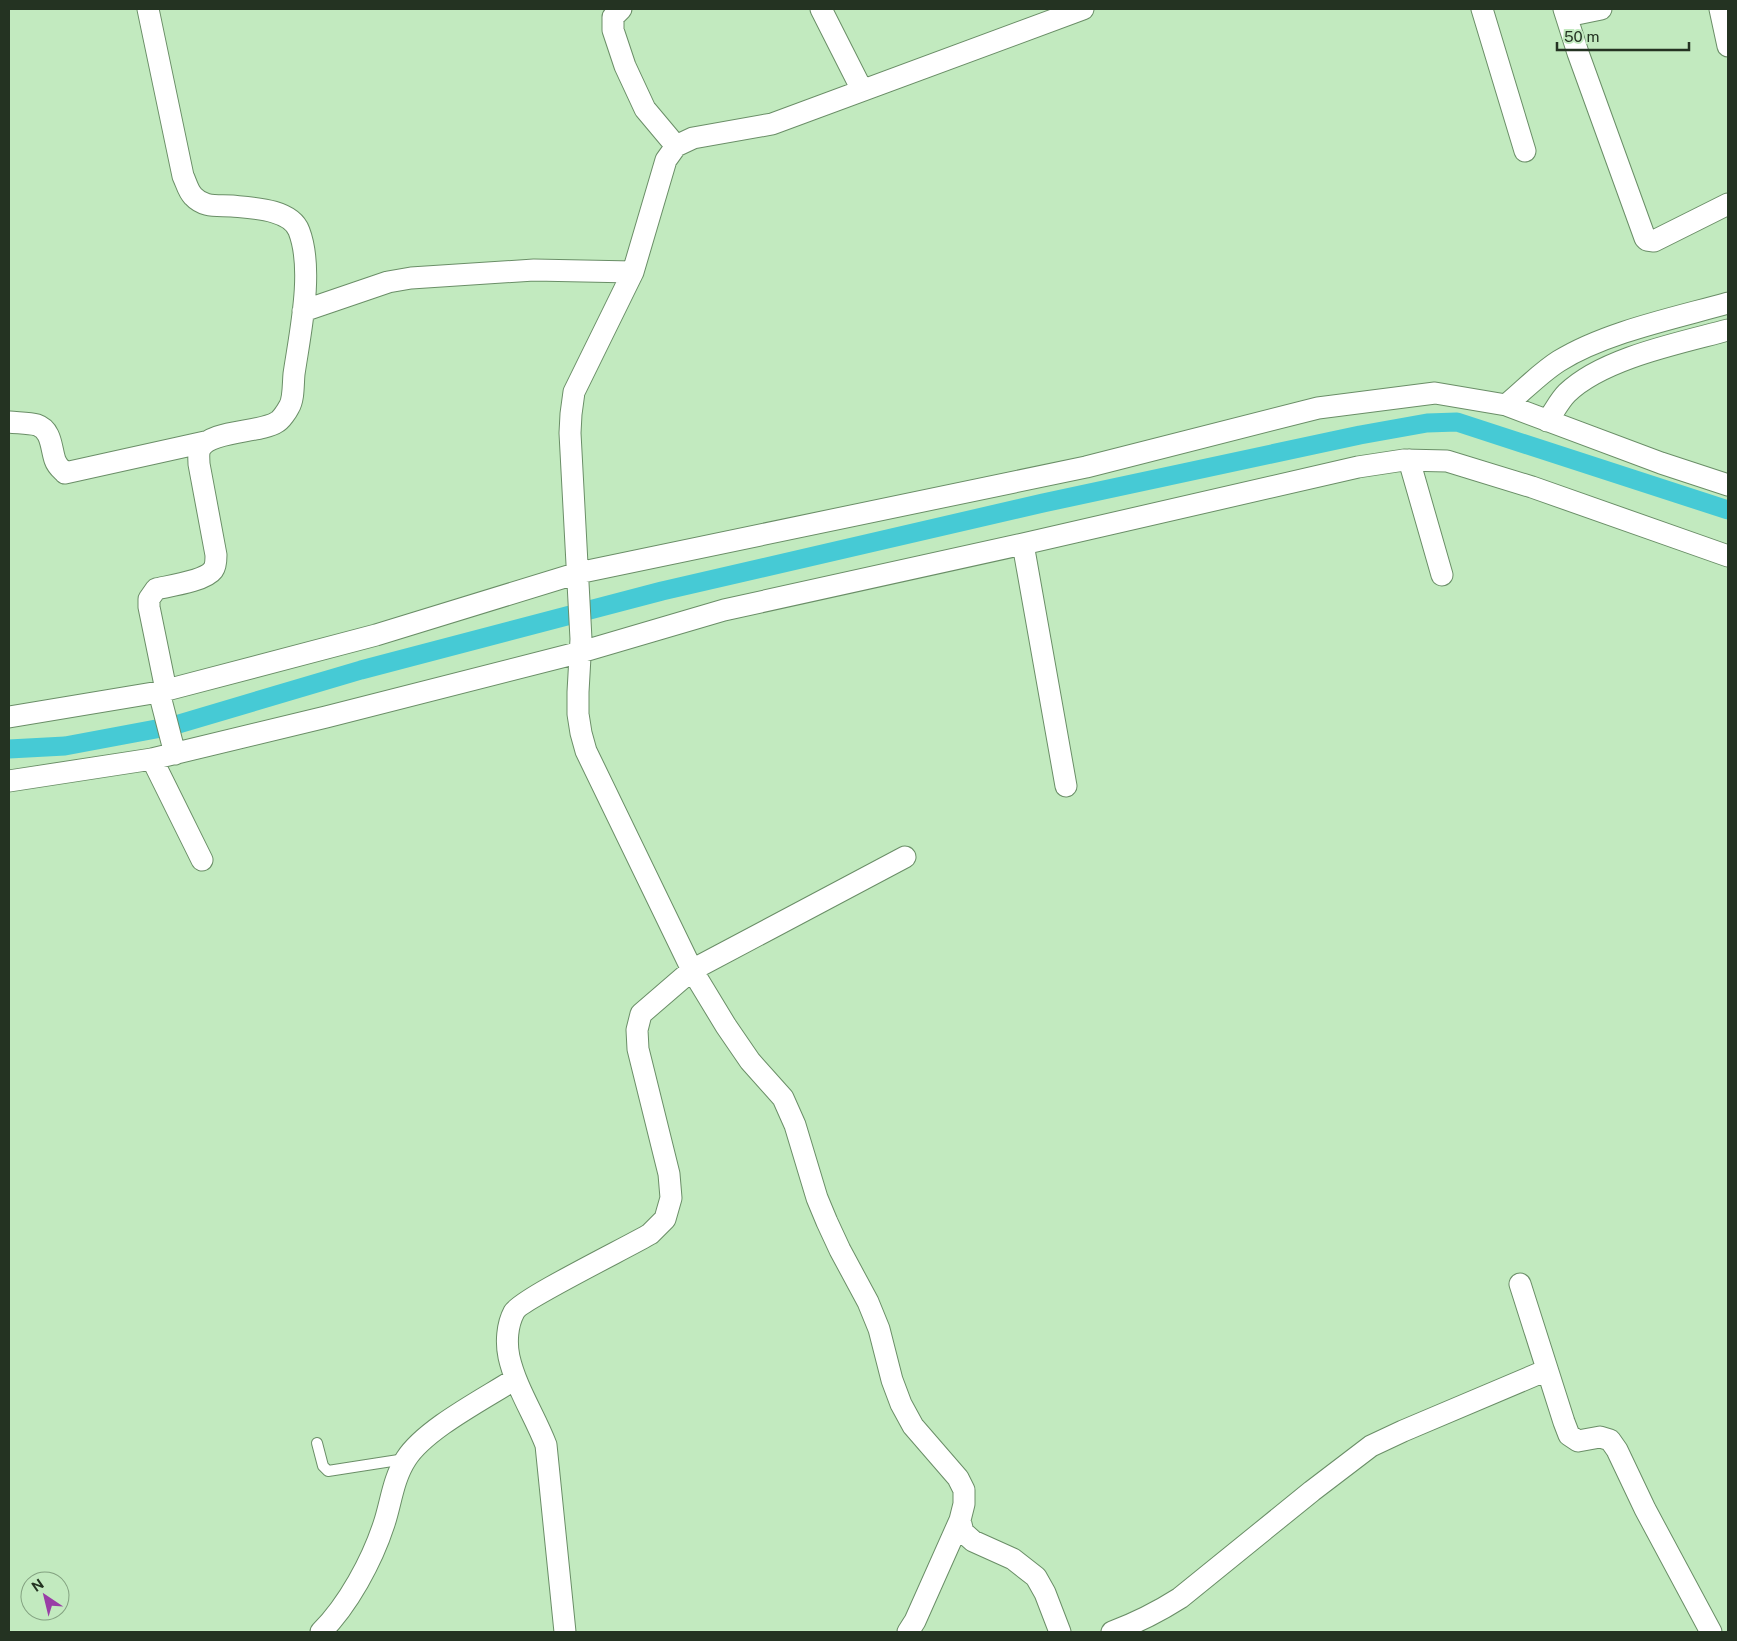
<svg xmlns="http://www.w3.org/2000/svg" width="1737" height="1641" font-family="'Public Sans',sans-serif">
	<rect width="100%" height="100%" fill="#c2eabf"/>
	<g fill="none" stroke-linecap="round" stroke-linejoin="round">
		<path stroke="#46cad5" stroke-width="19" d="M9,749L65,746L172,726L361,670L662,591L1043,503L1360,435L1427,423L1457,422L1728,510"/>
		<defs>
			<path id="service" d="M317,1443L323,1466L328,1471L405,1459"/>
			<path id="minor" d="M148,9L183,176C186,182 188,191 193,196C204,208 217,205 232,206C252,208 291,209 299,231C314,270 300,333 294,374C293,383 294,399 289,407C287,411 281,420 277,422C261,433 209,430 200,449C198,453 199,460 199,464L216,555C216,560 216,566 213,570C205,581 169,586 156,589L149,599V607L166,690
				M621,9L613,17V30L625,66L645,109L676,146
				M821,9L862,90
				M1482,9L1525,151
				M1564,9L1578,53L1645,238L1647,240L1654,241L1728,204
				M1720,9L1728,46
				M1567,16L1601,9
				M303,311L388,282L411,278L534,270L633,272
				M1506,405C1523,391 1540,373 1559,361C1606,332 1675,318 1728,303
				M1547,421C1554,412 1559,401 1567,393C1603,358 1680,343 1728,330
				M9,422C18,423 29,423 37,425C52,430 51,449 55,460C57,466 61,469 65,473L205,442
				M1409,460L1442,575
				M1023,544L1066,786
				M159,692L175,754
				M9,717L159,692L376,635L578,573L1086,467L1318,408L1435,393L1506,405L1661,463L1728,485
				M152,759L202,860
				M9,781L152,759L326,717L581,652L724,610L1023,544L1358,467L1404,460L1447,461L1532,487L1728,556
				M1520,1284L1564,1422L1569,1435L1578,1441L1600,1437L1610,1440L1617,1450L1645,1509L1711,1632
				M321,1632C348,1605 372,1561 384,1524C391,1503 393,1479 406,1459C425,1429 484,1399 515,1379
				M565,1632L546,1445C535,1416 516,1388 509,1357C506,1343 507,1325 514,1312C520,1300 630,1246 650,1234L665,1219L671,1198L669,1174L638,1049L637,1030L641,1014L692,970L905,857
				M908,1632L915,1621L960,1520
				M1060,1632L1045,1593L1036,1577L1013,1559L973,1541L963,1532L960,1520L964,1504V1490L958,1478L913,1426L901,1404L892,1380L879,1329L868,1302L840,1250L827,1222L817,1198L795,1125L783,1098L750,1061L726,1026L692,970L586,751L581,733L578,714V692L581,639L570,433L571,414L574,392L633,272L666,160L676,146L693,138L772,124L1083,9
				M1112,1632C1136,1623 1158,1612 1180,1598L1312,1491L1371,1446L1403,1431L1547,1370"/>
		</defs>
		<use href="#service" stroke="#6a8e67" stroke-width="12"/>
		<use href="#minor" stroke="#6a8e67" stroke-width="23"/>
		<use href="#service" stroke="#fff" stroke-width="10"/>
		<use href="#minor" stroke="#fff" stroke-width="21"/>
	</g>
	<rect width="1737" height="1641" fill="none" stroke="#243322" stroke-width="20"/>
	<g transform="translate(45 1596) rotate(325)"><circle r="24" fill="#c2eabf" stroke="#83a180"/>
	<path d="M0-4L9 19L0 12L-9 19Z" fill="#993da6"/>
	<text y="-8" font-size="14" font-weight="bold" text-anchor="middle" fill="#243322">N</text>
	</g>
	<path d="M1557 42v8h132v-8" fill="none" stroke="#243322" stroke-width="2.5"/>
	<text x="1564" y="42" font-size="15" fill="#243322" stroke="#c2eabf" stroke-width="4" paint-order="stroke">50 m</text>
</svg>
